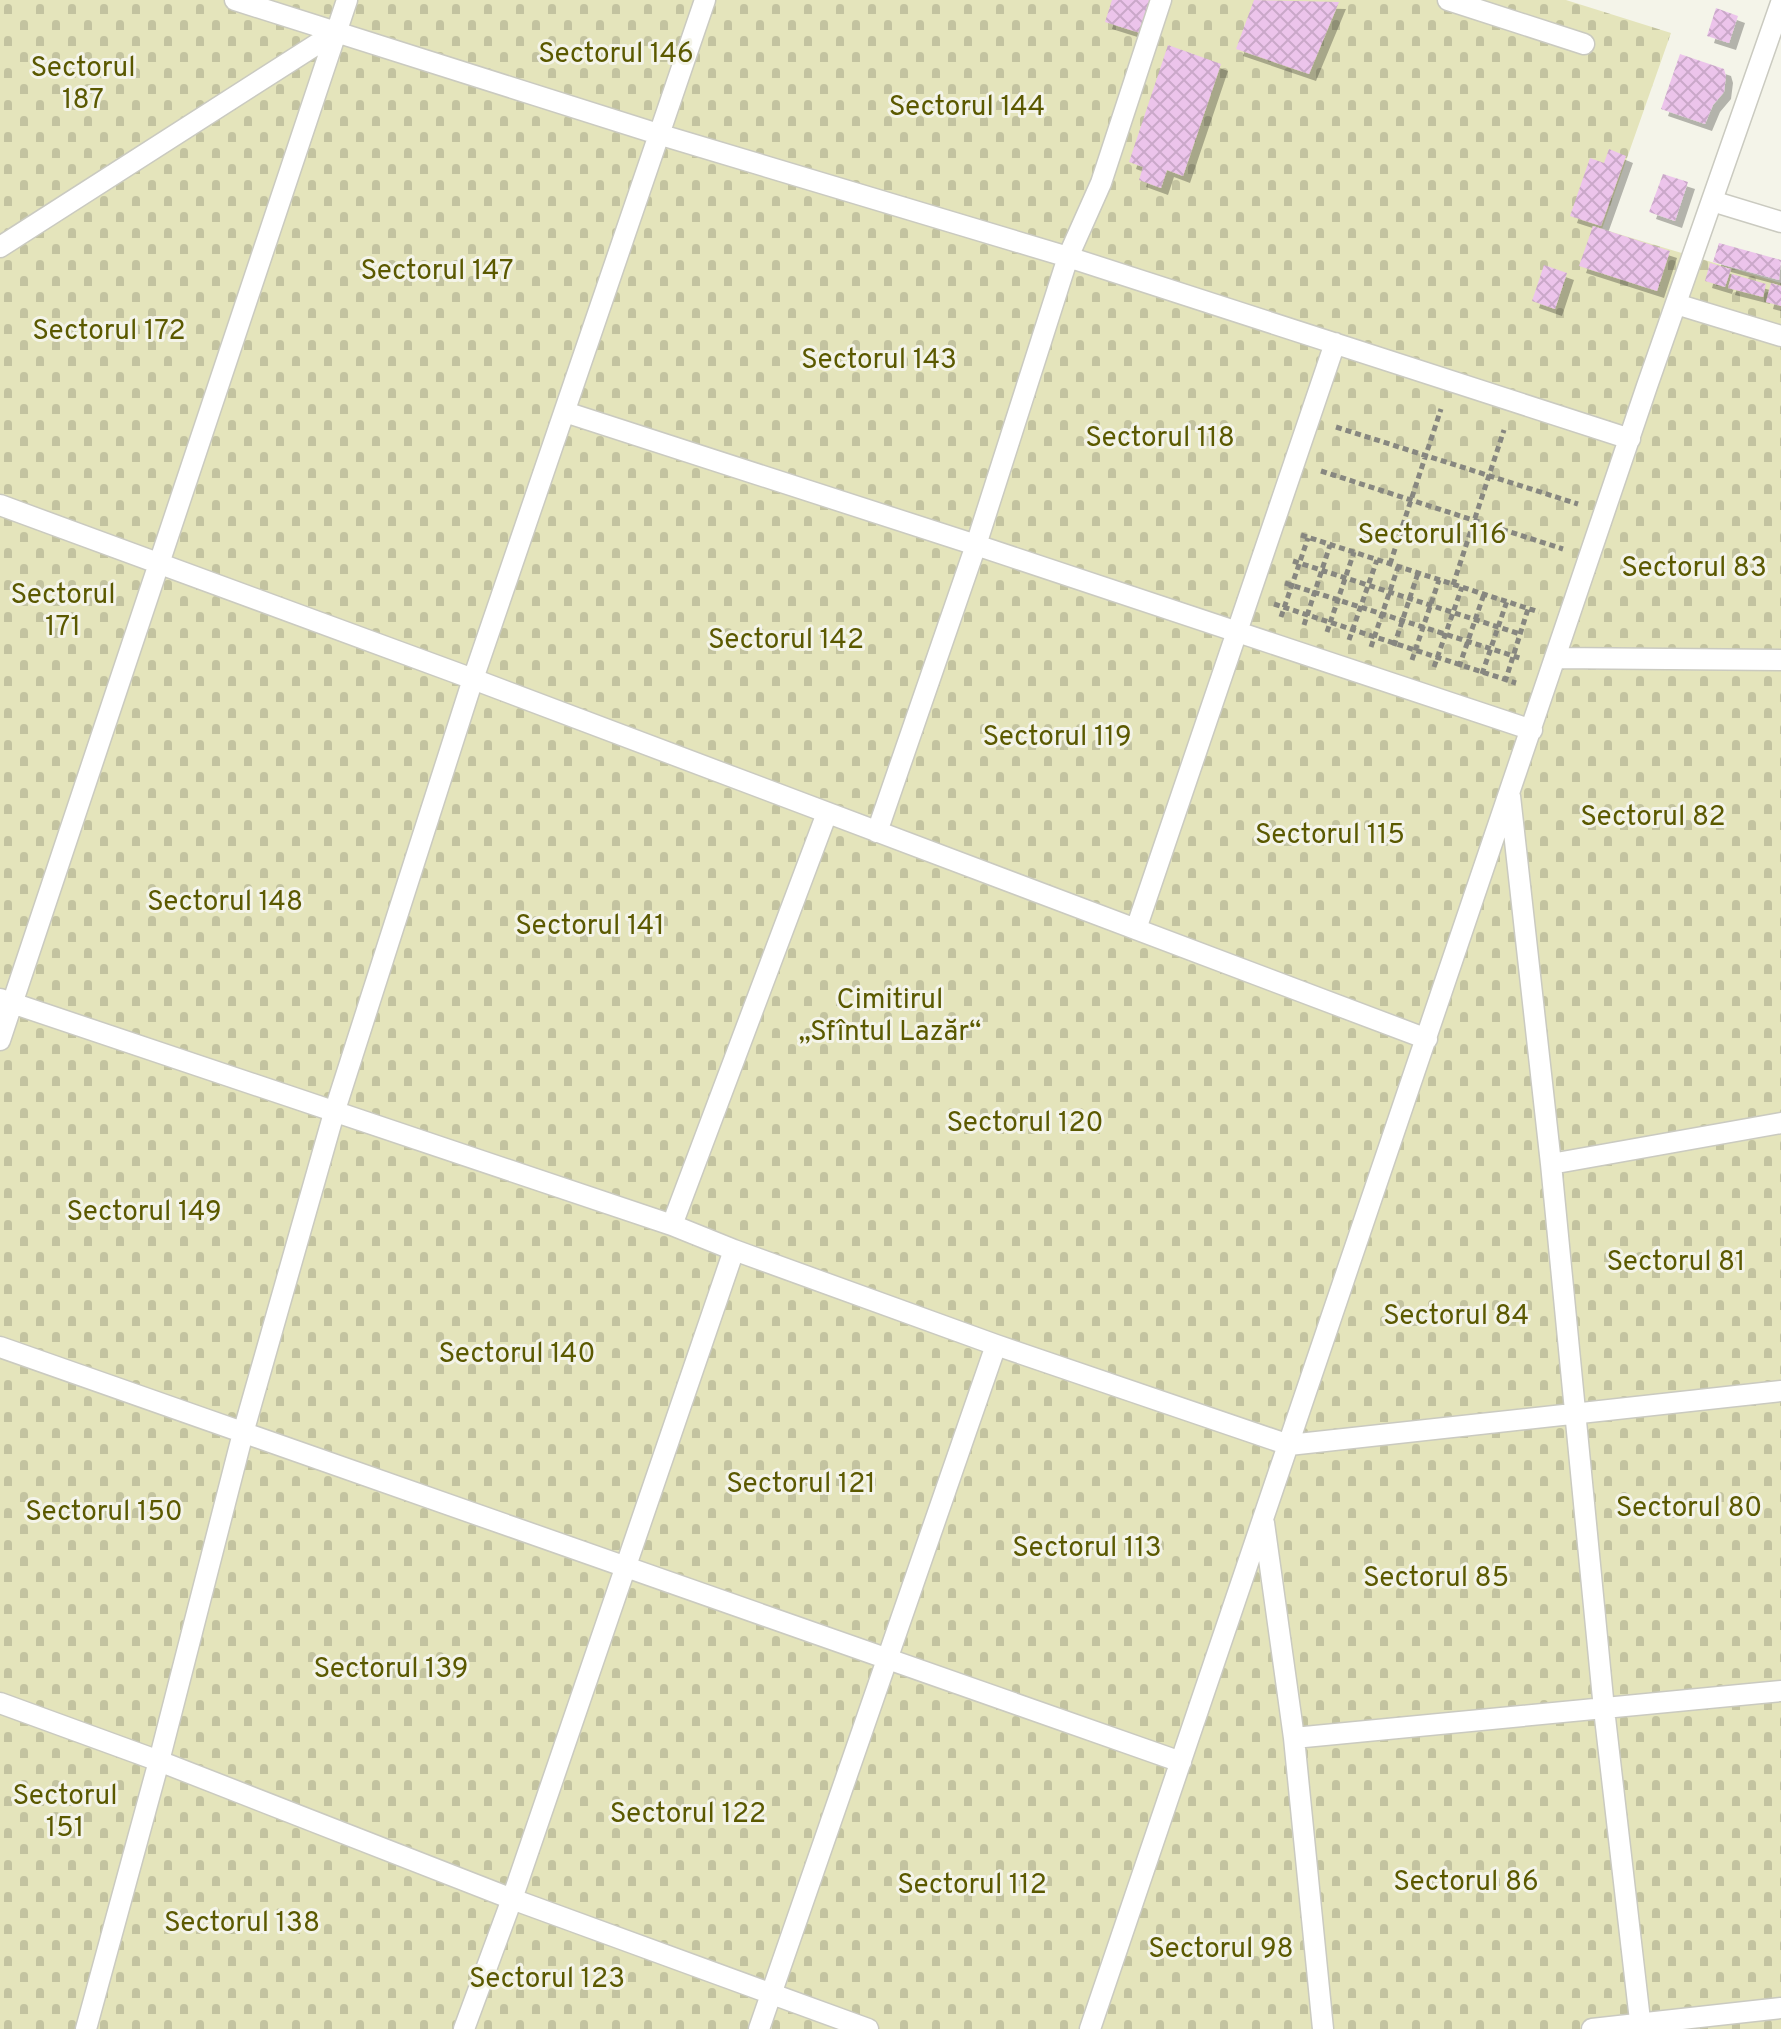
<svg xmlns="http://www.w3.org/2000/svg" width="1781" height="2029" font-family="Overpass,sans-serif">
	<defs>
		<pattern id="cemetery-stones" width="16" height="16" patternUnits="userSpaceOnUse" patternTransform="scale(2)"><rect width="16" height="16" fill="#e4e4bb"/><path d="M2 7V4a2 2 0 0 1 4 0v3zM10 15v-3a2 2 0 0 1 4 0v3z" fill="#c3c3a0"/></pattern>
		<pattern id="building-cross-hatch" width="8" height="8" patternUnits="userSpaceOnUse" patternTransform="scale(2)"><rect width="8" height="8" fill="#ecc4eb"/><path d="M0 0l8 8M0 8l8-8" fill="none" stroke="#caa8c9"/></pattern>
		<filter id="shadow"><feDropShadow dx="7" dy="7" stdDeviation="0" flood-color="#0004"/></filter>
	</defs>
	<rect width="100%" height="100%" fill="#f4f4e9"/>
	<path fill="url(#cemetery-stones)" d="M0,0H1566L1671,33L1602,229L1781,283V2029H0Z"/>
	<path fill="url(#building-cross-hatch)" filter="url(#shadow)" d="M1112,0H1150L1140,33L1105,22Z
		M1254,0L1339,2L1309,74L1236,49Z
		M1716,8L1738,16L1729,43L1707,36Z
		M1168,45L1221,64L1183,176L1167,170L1161,188L1139,180L1143,167L1129,162Z
		M1680,54L1724,69L1726,76L1724,92L1713,105L1705,124L1661,109Z
		M1609,149L1626,156L1601,226L1570,216L1590,158L1604,163Z
		M1663,174L1688,182L1675,221L1649,212Z
		M1593,226L1670,251L1657,291L1579,266Z
		M1719,243L1781,260L1779,280L1713,262Z
		M1710,263L1731,269L1725,287L1705,281Z
		M1544,265L1567,273L1555,309L1532,301Z
		M1732,274L1766,284L1763,297L1728,288Z
		M1771,283L1781,286V306L1766,302Z"/>
	<g fill="none" stroke-linecap="round" stroke-linejoin="round">
		<defs>
			<path id="lane" d="M235,0L658,134L1068,257L1630,439
				M1448,0L1584,44
				M1712,201L1781,222
				M0,247L336,32
				M1676,304L1781,336
				M565,412L976,545L1532,730
				M0,505L473,679L1427,1039
				M1556,658L1781,660
				M1510,796L1551,1164L1604,1709L1641,2029
				M877,832L976,545L1068,257L1101,183L1161,0
				M1136,929L1335,343
				M0,999L672,1225L734,1250L996,1345L1289,1445L1781,1391
				M0,1040L347,0
				M1551,1164L1781,1123
				M672,1225L827,813
				M0,1347L1181,1762
				M1264,1523L1294,1738L1323,2029
				M0,1703L159,1761L512,1899L868,2029
				M1294,1738L1781,1691
				M86,2029L159,1761L243,1433L334,1113L473,679L705,0
				M464,2029L512,1899L734,1250
				M759,2029L996,1345
				M1090,2029L1647,386L1781,3
				M1592,2029L1781,2008"/>
		</defs>
		<use href="#lane" stroke="#cacac0" stroke-width="23"/>
		<path stroke="#878780" stroke-width="5" stroke-dasharray="6 4" stroke-linecap="butt" d="M1336,427L1578,504
			M1321,471L1563,549
			M1301,535L1539,612
			M1293,561L1520,634
			M1390,564L1441,409
			M1285,583L1523,659
			M1453,585L1504,430
			M1274,604L1516,683
			M1281,617L1308,538
			M1304,625L1330,545
			M1327,632L1354,552
			M1349,640L1377,560
			M1394,646L1418,573
			M1371,647L1398,567
			M1412,660L1439,580
			M1434,667L1462,587
			M1459,667L1484,594
			M1482,674L1507,601
			M1505,682L1528,609"/>
		<use href="#lane" stroke="#fff" stroke-width="20"/>
	</g>
	<g text-anchor="middle" stroke-width="6" stroke-linejoin="round" paint-order="stroke">
		<g font-size="28" fill="#5b5900" stroke="#f4f4e9">
			<text x="616" y="62">Sectorul 146</text>
			<text x="83" y="76">Sectorul<tspan x="83" dy="32">187</tspan></text>
			<text x="967" y="115">Sectorul 144</text>
			<text x="437" y="279">Sectorul 147</text>
			<text x="109" y="339">Sectorul 172</text>
			<text x="879" y="368">Sectorul 143</text>
			<text x="1160" y="446">Sectorul 118</text>
			<text x="1432" y="543">Sectorul 116</text>
			<text x="1694" y="576">Sectorul 83</text>
			<text x="63" y="603">Sectorul<tspan x="63" dy="32">171</tspan></text>
			<text x="786" y="648">Sectorul 142</text>
			<text x="1057" y="745">Sectorul 119</text>
			<text x="1653" y="825">Sectorul 82</text>
			<text x="1330" y="843">Sectorul 115</text>
			<text x="225" y="910">Sectorul 148</text>
			<text x="590" y="934">Sectorul 141</text>
			<text x="890" y="1008">Cimitirul<tspan x="890" dy="32">„Sfîntul Lazăr“</tspan></text>
			<text x="1025" y="1131">Sectorul 120</text>
			<text x="144" y="1220">Sectorul 149</text>
			<text x="1676" y="1270">Sectorul 81</text>
			<text x="1456" y="1324">Sectorul 84</text>
			<text x="517" y="1362">Sectorul 140</text>
			<text x="801" y="1492">Sectorul 121</text>
			<text x="1689" y="1516">Sectorul 80</text>
			<text x="104" y="1520">Sectorul 150</text>
			<text x="1087" y="1556">Sectorul 113</text>
			<text x="1436" y="1586">Sectorul 85</text>
			<text x="391" y="1677">Sectorul 139</text>
			<text x="65" y="1804">Sectorul<tspan x="65" dy="32">151</tspan></text>
			<text x="688" y="1822">Sectorul 122</text>
			<text x="1466" y="1890">Sectorul 86</text>
			<text x="972" y="1893">Sectorul 112</text>
			<text x="242" y="1931">Sectorul 138</text>
			<text x="1221" y="1957">Sectorul 98</text>
			<text x="547" y="1987">Sectorul 123</text>
		</g>
	</g>
</svg>
